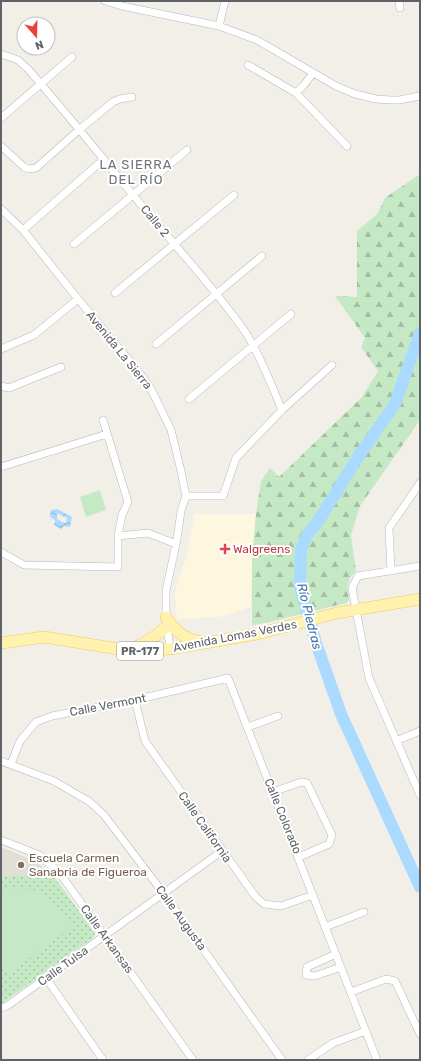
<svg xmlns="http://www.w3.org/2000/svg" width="421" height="1061" font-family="Rubik,sans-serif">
	<defs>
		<pattern id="forest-firs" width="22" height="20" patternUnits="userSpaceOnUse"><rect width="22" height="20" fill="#c5e8c5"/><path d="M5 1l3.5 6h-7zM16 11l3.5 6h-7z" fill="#a3c0a4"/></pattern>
		<pattern id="park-dots" width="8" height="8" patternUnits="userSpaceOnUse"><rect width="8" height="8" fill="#c5e8c5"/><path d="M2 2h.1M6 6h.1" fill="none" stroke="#a3c0a4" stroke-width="1.8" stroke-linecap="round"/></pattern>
		<pattern id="water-waves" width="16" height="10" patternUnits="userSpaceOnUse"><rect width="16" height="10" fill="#aadaff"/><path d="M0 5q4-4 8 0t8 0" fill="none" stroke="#8eb4d2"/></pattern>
	</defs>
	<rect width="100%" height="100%" fill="#f1efe8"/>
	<path fill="#fef7e0" d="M195,514H256L252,560L251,607L219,617L177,619L175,595L178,580L187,554Z"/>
	<path fill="#e1ded6" d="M1,847L35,861L50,873L1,877Z"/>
	<path fill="url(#forest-firs)" d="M420,174V420L360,506L351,535L356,571C346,580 347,587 349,600L346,603L261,624L252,625V560L256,514L261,481L270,468L279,477L362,397L378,371L361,347L365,338L335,296L357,297V231L377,214L385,198Z"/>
	<path fill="url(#park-dots)" d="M50,873L58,882L95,933L93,938L1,1004V877Z"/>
	<path fill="#c5e8c5" d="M100,490L106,510L86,517L80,497Z
		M8,889L34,890L56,905L72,927L8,974L1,965V890Z"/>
	<path fill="url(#water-waves)" fill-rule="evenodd" d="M57,509L72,517L70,527L63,526V528L61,529L54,525L55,520L50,517L51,510ZM57,514H59L67,518L66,523L62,522L57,519Z"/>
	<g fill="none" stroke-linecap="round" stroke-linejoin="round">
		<path stroke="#aadaff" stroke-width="12" d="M420,333L395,404L358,457L319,520L307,535L301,550L300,587L316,643L341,714L420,887"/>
		<defs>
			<path id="street" d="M105,1L122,6L219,26L257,40L336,86L355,94L376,99L391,100H399L420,96
				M399,1L400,8
				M219,26L225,1
				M1,54L18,60L28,69C69,116 108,165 148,213C181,253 217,291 246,333C261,357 271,384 282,410
				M248,65L296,93L347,146
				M296,93L304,85L313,73
				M1,118L72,57
				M1,146L24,167L28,169L36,168L80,129L113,102L120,99L132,97
				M1,209L23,230L78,299L139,372L151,389L171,430L181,471L186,496L181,511L177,539L166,591V617L170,649
				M23,230L104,159
				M74,244L187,150
				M115,293L234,195
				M156,344L262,256
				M1,349L34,335L78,299
				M1,386L9,388L61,367
				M189,399L291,314
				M103,420L128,502L122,515L118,536
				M1,467L107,434
				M186,496H223L236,458L282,410L332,365
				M1,552L24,565L118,567V536L148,533L176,544
				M420,566L358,576L352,588L369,678L420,795
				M391,571L389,528L420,483
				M135,700L145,741L255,896L264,904L281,906L313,895
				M248,727L278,716
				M396,741L420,731
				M1,761L54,781L90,802L104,815L164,894L282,1060
				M11,764L20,741L36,722L52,716L135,700L228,678L377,1060
				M273,792L301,782L307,783L332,835L329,844L299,857
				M1,840L39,855L59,872L193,1060
				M325,927L364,912
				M336,954L307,967L306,975L315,976L341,967
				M46,978L103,1060
				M351,992L386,979L395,981L420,1034
				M1,1008L7,1006L222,851
				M308,1060L333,1043L366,1031"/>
			<path id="primary" d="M166,617C174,631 187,640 203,642
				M1,643L44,637L131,651L170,649L257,634L337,613L420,599
				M133,648C146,643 157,636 167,626"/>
		</defs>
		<use href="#street" stroke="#b5b8bc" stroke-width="8"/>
		<use href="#primary" stroke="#f2c960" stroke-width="12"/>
		<use href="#street" stroke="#fff" stroke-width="7"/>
		<use href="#primary" stroke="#fff2af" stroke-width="11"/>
	</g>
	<path fill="#e0444e" stroke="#fff" stroke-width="1.5" d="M223 543h4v4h4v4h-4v4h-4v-4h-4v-4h4z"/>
	<circle fill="#8d6e63" stroke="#fff" stroke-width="1.5" cx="21" cy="865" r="4"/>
	<g text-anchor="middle" stroke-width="4" stroke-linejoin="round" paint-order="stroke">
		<rect fill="#fff" stroke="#8f9295" stroke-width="1" x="117" y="642" width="46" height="18" rx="3"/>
		<g font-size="11" font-weight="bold" fill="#5f6368">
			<text x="140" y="655">PR-177</text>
		</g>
		<g font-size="12" fill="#5f6368" stroke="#fff">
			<text transform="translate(155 221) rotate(50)" y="4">Calle 2</text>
			<text transform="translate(119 350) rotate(51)" y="4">Avenida La Sierra</text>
			<text transform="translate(235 636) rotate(-11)" y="4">Avenida Lomas Verdes</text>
			<text transform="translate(108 705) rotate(-11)" y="4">Calle Vermont</text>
			<text transform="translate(283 816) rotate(68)" y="4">Calle Colorado</text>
			<text transform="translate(205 827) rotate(55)" y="4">Calle California</text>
			<text transform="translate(181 918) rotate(54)" y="4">Calle Augusta</text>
			<text transform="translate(107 939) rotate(54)" y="4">Calle Arkansas</text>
			<text transform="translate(63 966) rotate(-36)" y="4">Calle Tulsa</text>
		</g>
		<g font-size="12" fill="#be3a42" stroke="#fff" text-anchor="start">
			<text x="233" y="553">Walgreens</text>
		</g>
		<g font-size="12" fill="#785e54" stroke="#fff" text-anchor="start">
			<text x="29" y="862">Escuela Carmen<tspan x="29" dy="14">Sanabria de Figueroa</tspan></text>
		</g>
		<g font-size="13" letter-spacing="1" fill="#70757a" stroke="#fff">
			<text x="136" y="169">LA SIERRA<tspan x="136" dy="15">DEL RÍO</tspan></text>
		</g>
		<g font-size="13" font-style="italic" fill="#4174aa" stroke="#fff">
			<text transform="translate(310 616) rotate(76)" y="5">Río Piedras</text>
		</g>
	</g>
	<rect width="421" height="1061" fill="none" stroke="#5f6368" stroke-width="4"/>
	<g transform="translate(36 36) rotate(160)"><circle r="19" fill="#ffffff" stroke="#bfc1c3"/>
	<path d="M0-3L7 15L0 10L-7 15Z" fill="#ea4335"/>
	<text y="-6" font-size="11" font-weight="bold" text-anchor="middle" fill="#5f6368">N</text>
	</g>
</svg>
